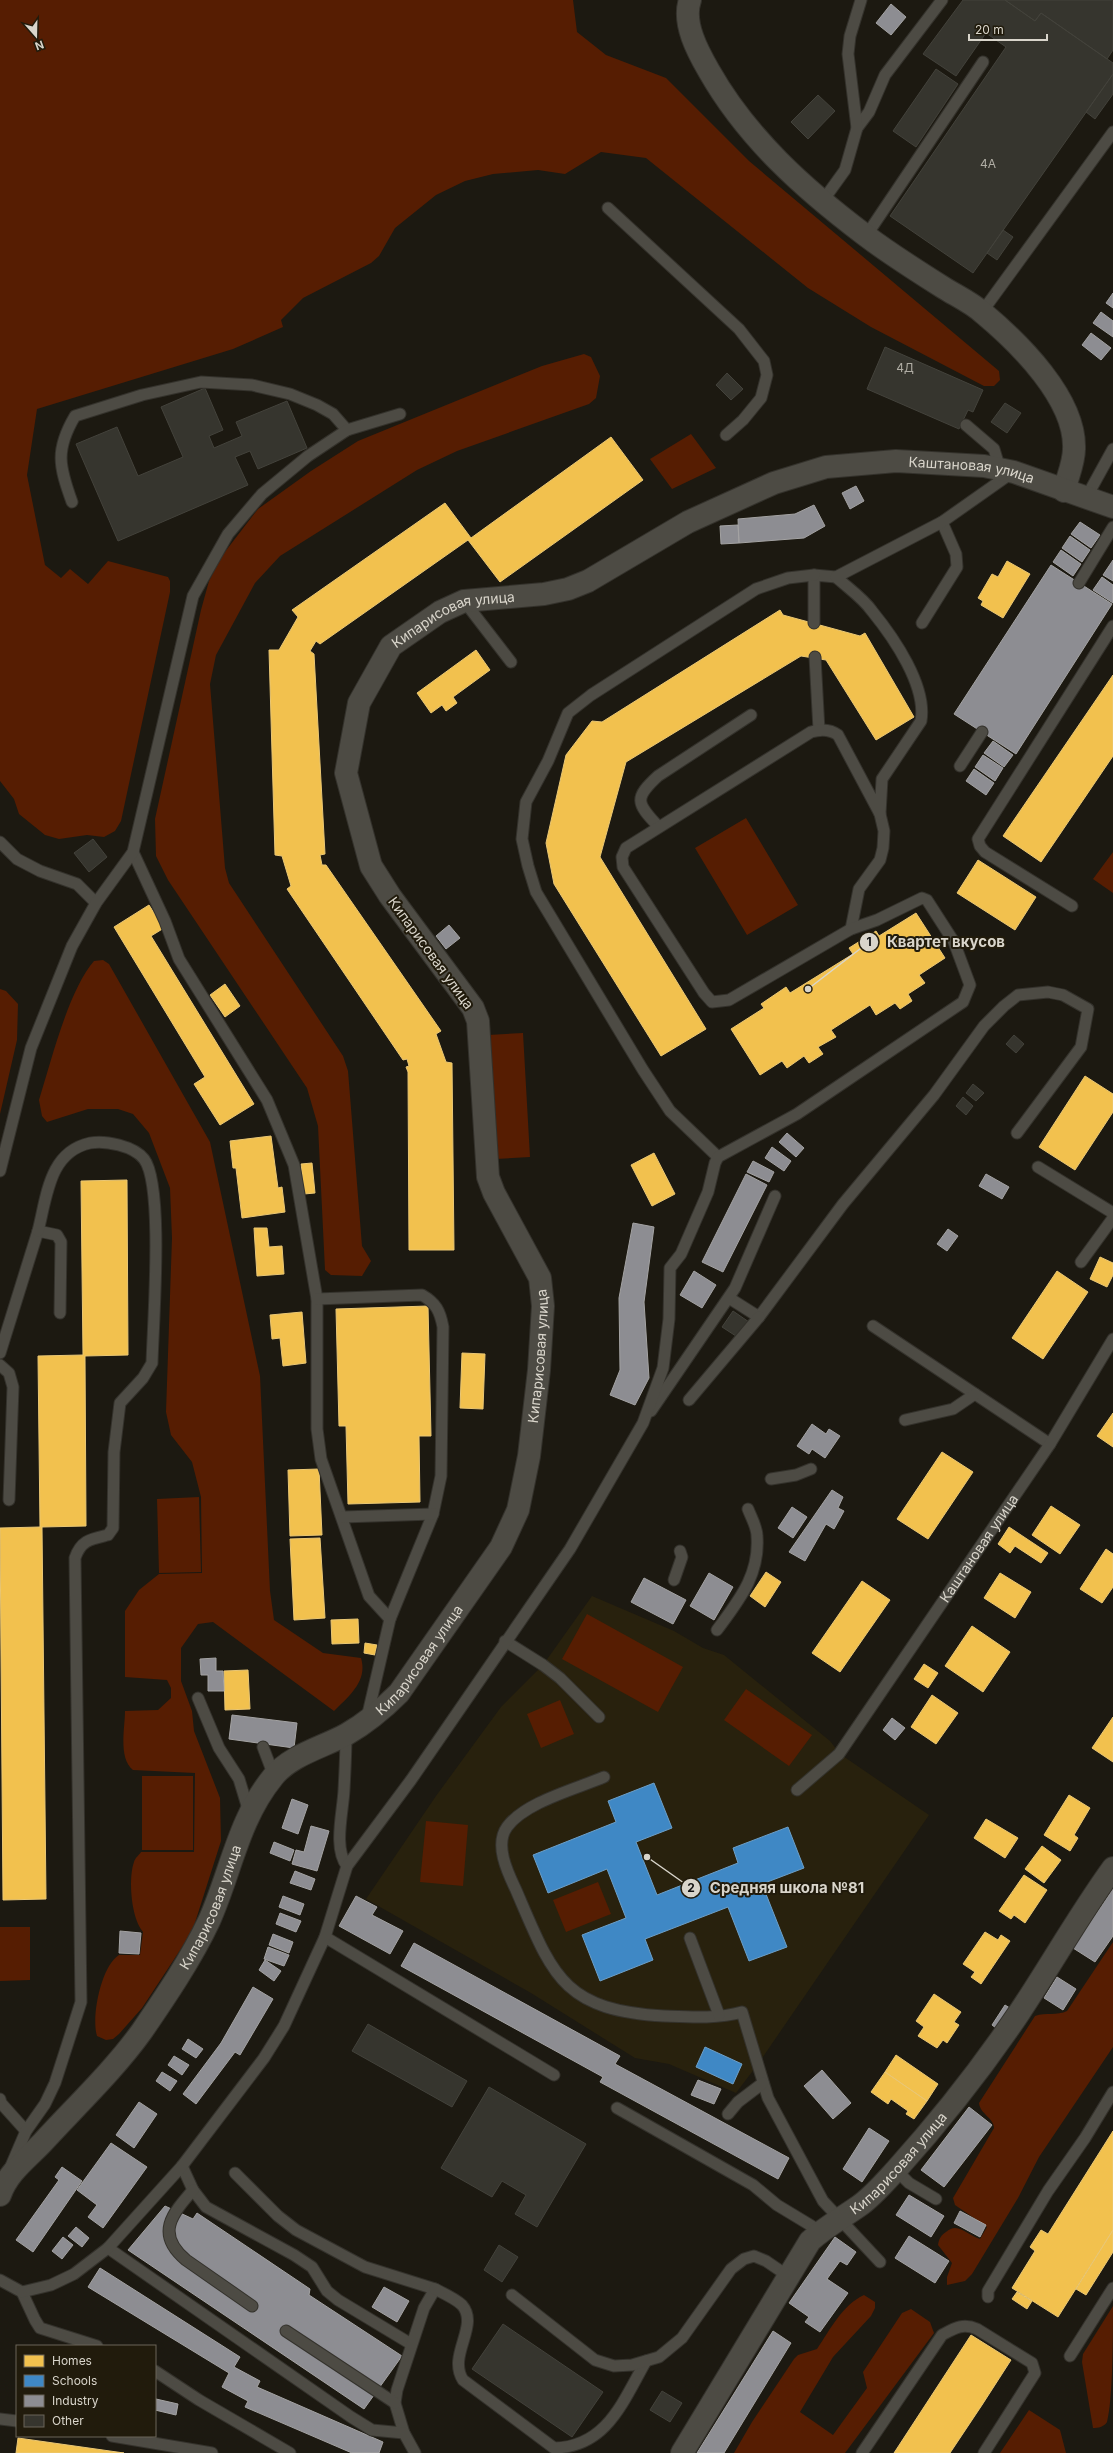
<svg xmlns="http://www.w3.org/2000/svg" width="1113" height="2453" font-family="Inter,sans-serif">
	<rect width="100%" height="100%" fill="#1c1911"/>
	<path fill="#28210d" d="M592,1596L674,1631L703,1648L724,1655L830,1741L840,1754L929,1815L758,2064L736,2093L669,2064L635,2058L531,1993L366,1899L436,1796L501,1707L543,1665Z"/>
	<path fill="#561d02" d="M0,0H573L577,32L606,55L666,78L749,161L999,371L1000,380L994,386H984L871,327L808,288L646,158L601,152L565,174L538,170L493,174L465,181L436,195L395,228L379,256L371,263L303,298L281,320L283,327L233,349L37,409L27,475L45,565L61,578L70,569L88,584L108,561L168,577L170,581V592L121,821L115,831L104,837L87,835L59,839L45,835L19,814L14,799L0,781Z
		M584,354L591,357L600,376L596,398L589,404L457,451L417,470L280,556L255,583L216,655L210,684L225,868L229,883L343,1056L348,1071L362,1246L371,1261L362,1276L331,1275L325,1270L318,1126L307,1088L168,880L156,856L155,819L201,610L209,581L221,557L258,509L311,471L358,441L542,366Z
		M691,434L716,468L672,489L650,459Z
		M746,818L798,905L747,935L695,848Z
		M1113,852V893L1093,879Z
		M103,960L109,964L210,1142L260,1376L270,1591L274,1620L323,1653L361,1658C368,1681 349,1696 334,1711L213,1622L198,1624L181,1648V1681L192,1711L194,1731L220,1798L221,1841L192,1932L142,2008L119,2034L113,2039L106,2040L97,2036C91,2017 101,1966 119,1955H140L143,1932C131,1919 128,1878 134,1862C135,1858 139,1855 141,1852H194L195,1773L133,1770C118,1758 125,1728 125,1711L158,1710L171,1698V1688L167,1680L125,1677V1611L139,1590L159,1574L202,1573L201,1497L192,1462L171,1435L166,1412L172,1238L170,1188L149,1133L133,1114L118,1109H88L47,1122L42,1116L39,1100C51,1062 68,991 94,961Z
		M0,989L6,991L18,1004L17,1040L0,1114Z
		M523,1033L530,1157L495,1159L488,1035Z
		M199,1497L201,1572L159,1573L157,1499Z
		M587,1614L683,1667L658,1712L562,1659Z
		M746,1689L812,1735L789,1766L724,1720Z
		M560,1700L574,1734L541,1748L527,1714Z
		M142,1776H193V1850H142Z
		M426,1821L468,1825L463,1886L420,1882Z
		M598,1882L611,1914L566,1932L553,1900Z
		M0,1927H30V1980L0,1981Z
		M1113,1942V2047L1039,2157L1018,2198L972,2274L965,2281L947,2285V2277L952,2263L938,2245C939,2239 941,2235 946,2232C958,2221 968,2236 980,2239L987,2227L955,2205L953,2198L994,2128C994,2118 980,2114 979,2103L1035,2016C1046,2012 1057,2016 1067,2011Z
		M864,2295L875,2302V2308L871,2316L833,2357L800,2412L833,2435L867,2388L863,2372L902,2313L911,2309L930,2322L934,2333L845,2453H734L752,2422L794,2359L798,2355L817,2349C830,2330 842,2305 864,2295Z
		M1113,2306C1113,2333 1113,2400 1107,2422C1104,2427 1098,2428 1093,2428L1082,2362L1083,2354Z
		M1029,2410L1060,2430L1066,2453H1000Z"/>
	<path fill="#f2c14e" stroke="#eac774" d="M611,437L643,480L500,582L468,540L320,644L316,641L310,651L314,654L325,854L320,855L322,865H326L441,1031L436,1034L446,1062L452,1063L454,1250H409L408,1072L406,1067L409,1066L407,1059L403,1060L287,889L291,886L282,856L275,855L269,650H279L298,617L292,610L445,503L471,538Z
		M1007,561L1030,574L1003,618L981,605L983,601L978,598L992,574L998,577Z
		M780,610L783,615L860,636L865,633L914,717L876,740L826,660L801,656L626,762L600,857L706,1029L661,1056L554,884L546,843L566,755L592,721L602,722Z
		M476,650L490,670L453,697L457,703L446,711L442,705L431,713L417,693Z
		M1113,675V756L1041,862L1003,836Z
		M978,860L1036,897L1015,930L957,893Z
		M149,905L164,928L151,936L254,1104L220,1125L194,1084L205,1077L114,927Z
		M916,913L945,958L919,975L925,983L908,994L912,1001L900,1009L895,1003L876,1015L870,1005L831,1030L836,1037L818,1047L823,1054L809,1063L804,1056L787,1068L782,1061L760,1075L731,1029L764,1008L761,1004L786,987L790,993L853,954L849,948L876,931L879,936Z
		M225,984L240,1006L225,1017L210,995Z
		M1085,1076L1113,1094V1112L1075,1170L1039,1147Z
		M271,1136L278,1188L282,1187L285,1212L242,1218L236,1168H233L230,1141Z
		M654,1153L675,1194L652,1206L631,1165Z
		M312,1163L315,1193L304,1194L301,1164Z
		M127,1180L128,1355L85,1356L86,1526L42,1527L46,1899L3,1900L0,1528L40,1527L38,1356L83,1355L81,1181Z
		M254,1228H267L269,1247L282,1246L284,1274L257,1276Z
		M1100,1257L1113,1263V1275L1107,1287L1090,1279Z
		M1057,1271L1088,1292L1043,1359L1012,1338Z
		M428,1306L431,1436H419L420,1502L348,1504L346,1426H339L336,1309Z
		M302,1312L306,1363L283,1366L280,1338L272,1339L270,1315Z
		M462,1353L485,1354L483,1409L460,1408Z
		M1113,1413V1447L1097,1436Z
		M942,1452L973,1472L928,1539L897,1519Z
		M319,1469L322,1535L290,1536L288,1470Z
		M1051,1506L1080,1525L1060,1554L1032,1535Z
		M1009,1527L1048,1553L1041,1563L1015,1546L1010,1553L998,1544Z
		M320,1538L325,1618L294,1620L290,1539Z
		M1106,1549L1113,1554V1587L1102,1603L1080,1589Z
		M766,1572L781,1582L765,1607L750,1596Z
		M1000,1573L1031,1592L1015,1618L984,1598Z
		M862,1581L890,1600L840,1672L812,1653Z
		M358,1619L359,1643L332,1644L331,1620Z
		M972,1626L1010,1652L983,1692L945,1666Z
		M365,1643L377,1645L375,1655L364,1653Z
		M924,1664L938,1673L928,1688L914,1679Z
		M248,1670L250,1709L225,1710L224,1671Z
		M932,1695L958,1713L936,1744L911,1727Z
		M1113,1717V1762L1092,1748Z
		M1069,1795L1090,1808L1074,1835L1078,1838L1070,1851L1044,1835Z
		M986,1819L1018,1838L1005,1858L974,1838Z
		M1042,1846L1061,1860L1044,1883L1025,1869Z
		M1024,1875L1047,1890L1025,1923L1014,1915L1011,1919L999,1911Z
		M985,1932L998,1940L1001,1935L1010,1941L981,1984L971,1977L975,1972L963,1964Z
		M934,1994L961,2012L954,2022L959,2025L947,2043L943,2040L937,2048L918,2036L924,2027L916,2021Z
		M896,2055L938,2084L927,2101L885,2072Z
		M885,2072L927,2101L914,2119L906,2114L908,2111L891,2099L888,2104L871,2092Z
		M1113,2131V2230L1058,2317L1012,2288L1035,2251L1030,2247L1041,2230L1048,2234Z
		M1113,2230V2252L1086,2295L1076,2289Z
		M1017,2292L1032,2301L1027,2309L1012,2299Z
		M971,2335L1011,2360L982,2405L950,2453H894Z
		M18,2438L124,2453H16Z"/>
	<path fill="#3f88c5" stroke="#6d9fc7" d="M654,1783L672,1828L636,1842L657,1895L738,1863L733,1848L788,1827L804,1868L762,1884L787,1947L749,1961L728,1907L645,1939L653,1960L600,1981L582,1935L626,1918L607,1869L548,1893L533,1855L616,1822L608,1801Z
		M705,2047L742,2064L733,2084L696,2067Z"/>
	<path fill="#8d8d92" stroke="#a4a3a3" d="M891,4L906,17L891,35L876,23Z
		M1113,293V308L1106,303Z
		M1101,312L1113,321V337L1093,323Z
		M1091,333L1111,348L1101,360L1082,345Z
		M856,486L864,501L850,509L842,493Z
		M814,505L825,526L804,538L739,543L738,519L795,514Z
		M1080,522L1100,535L1091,548L1071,534Z
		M738,525L739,543L721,544L720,526Z
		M1070,536L1090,550L1082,562L1062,548Z
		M1061,550L1081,564L1073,576L1053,562Z
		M1113,560V581L1103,575Z
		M1051,565L1112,604L1016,754L954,714Z
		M1102,577L1113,585V603L1093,590Z
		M993,741L1013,755L1004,767L984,753Z
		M983,755L1003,768L995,781L975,767Z
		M974,769L994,783L986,795L966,781Z
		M449,925L460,938L446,949L436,936Z
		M787,1133L804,1148L796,1157L779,1142Z
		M772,1147L791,1161L784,1171L765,1158Z
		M753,1161L774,1172L769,1182L747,1172Z
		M746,1174L767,1185L723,1272L702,1262Z
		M986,1174L1009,1187L1002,1199L979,1186Z
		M633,1223L654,1227L644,1302L649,1378L635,1405L610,1395L620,1370L619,1298Z
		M948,1229L958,1236L947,1251L937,1244Z
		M694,1271L716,1285L702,1308L680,1295Z
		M812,1424L826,1434L829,1429L840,1436L825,1458L812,1449L809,1454L797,1446Z
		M832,1490L843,1497L838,1508L844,1511L834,1529L826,1524L805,1561L789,1552Z
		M792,1507L807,1517L793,1538L778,1528Z
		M709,1573L733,1587L714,1620L690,1606Z
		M644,1578L686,1600L673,1624L631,1602Z
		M216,1658V1671H223L224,1691H208V1675H201L200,1659Z
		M232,1715L297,1723L294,1748L229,1739Z
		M892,1718L905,1728L895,1740L883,1730Z
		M292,1799L308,1805L298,1834L282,1828Z
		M311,1826L329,1831L317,1871L292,1864L296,1850L304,1852Z
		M274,1842L294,1850L290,1861L270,1853Z
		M295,1871L315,1879L311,1890L290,1883Z
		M1113,1889V1936L1095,1962L1073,1948Z
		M283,1896L304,1904L300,1915L279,1907Z
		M356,1896L377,1907L372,1915L403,1931L390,1954L339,1926Z
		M280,1913L301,1921L296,1932L276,1924Z
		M120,1931L141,1933L139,1954L119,1953Z
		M273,1934L293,1942L289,1953L269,1945Z
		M414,1943L620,2056L615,2064L789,2158L778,2179L600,2082L603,2077L401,1966Z
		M268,1947L289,1955L284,1966L264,1959Z
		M265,1960L281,1971L274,1981L259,1970Z
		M1057,1977L1076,1989L1063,2010L1044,1998Z
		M253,1987L273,1999L240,2055L235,2052L196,2104L183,2094L221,2043Z
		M1005,2005L1013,2010L1000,2031L992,2025Z
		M188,2039L203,2049L196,2058L182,2049Z
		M174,2056L189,2065L182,2075L168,2065Z
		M822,2070L851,2103L833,2119L804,2086Z
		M162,2072L177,2081L170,2091L156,2081Z
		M698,2080L721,2089L714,2104L691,2095Z
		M139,2102L157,2114L134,2148L116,2135Z
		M969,2107L992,2125L944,2187L921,2170Z
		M869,2128L889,2141L862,2182L843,2169Z
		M111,2143L147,2167L103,2228L88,2217L97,2205L77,2190Z
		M62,2167L82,2181L33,2252L16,2240L59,2180L55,2177Z
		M909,2195L944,2216L931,2237L896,2215Z
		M165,2206L193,2219L197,2213L310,2289L309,2295L402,2356L364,2409L128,2250Z
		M960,2211L986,2225L980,2237L954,2223Z
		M76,2227L89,2238L82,2247L68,2236Z
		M909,2236L949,2261L935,2283L895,2258Z
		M63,2237L73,2245L62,2259L52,2251Z
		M835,2237L856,2252L847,2265L840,2261L827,2279L848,2293L820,2332L805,2322L809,2317L789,2303Z
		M100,2268L240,2357L234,2367L260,2381L257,2387L383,2442L379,2453H352L245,2407L248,2401L222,2387L229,2373L88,2287Z
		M384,2287L409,2301L397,2322L372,2307Z
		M773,2331L791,2343L724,2453H697Z
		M156,2399L178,2404L176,2415L155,2410Z"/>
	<path fill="#36352e" stroke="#43423b" d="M963,0H1005L1035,21L1041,13L1113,63V74L973,273L890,216L1006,47L986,33L956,76L923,54Z
		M1005,0H1111L1113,1V50L1107,59L1041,13L1035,21Z
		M936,69L958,84L916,147L893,131Z
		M1113,74V94L1095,119L1086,112Z
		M818,95L835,111L808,139L791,122Z
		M1003,230L1013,237L997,260L987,253Z
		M885,347L983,390L973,412L968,410L959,429L867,389Z
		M727,373L743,389L731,400L716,385Z
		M205,388L223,430L209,436L214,448L242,436L236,422L287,401L307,448L258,469L250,451L235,457L248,485L118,541L76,444L117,427L138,476L183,457L161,407Z
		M1005,403L1021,413L1007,433L991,422Z
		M93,839L107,857L89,872L74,853Z
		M1014,1035L1024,1044L1016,1053L1006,1044Z
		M973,1084L984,1093L976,1101L966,1093Z
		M963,1097L973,1106L966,1115L956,1106Z
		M733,1311L749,1322L739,1338L722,1327Z
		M368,2024L467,2081L452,2107L352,2051Z
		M489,2087L586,2144L537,2227L515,2214L526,2195L502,2181L492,2197L441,2168Z
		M499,2245L518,2257L502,2282L484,2270Z
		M503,2324L603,2392L572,2437L472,2369Z
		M662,2391L682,2403L670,2422L650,2410Z"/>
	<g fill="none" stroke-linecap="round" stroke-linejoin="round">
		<defs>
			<g id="lane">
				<path d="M857,128L869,112L885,75L942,0"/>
				<path d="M822,202L845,170L857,128L848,54L850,36L861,0"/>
				<path d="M608,208L739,329L764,361L767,375L761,398L743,420L726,435"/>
				<path d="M866,236L983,62"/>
				<path d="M982,312L1113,132"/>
				<path d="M966,425L994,449L1000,469"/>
				<path d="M1086,498L1113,449"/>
				<path d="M72,502C59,466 55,450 75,416L142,395L201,382L252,385L290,394L317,405L333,414L347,430"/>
				<path d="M1079,583L1113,527"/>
				<path d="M464,601L511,662"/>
				<path d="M814,623V575L836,577"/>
				<path d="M922,623L957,567L956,554L942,522"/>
				<path d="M815,657L819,730"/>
				<path d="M960,766L982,732"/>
				<path d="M658,826C636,803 634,798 658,776L751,715"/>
				<path d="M0,842L17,859L40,871L77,884L96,903"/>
				<path d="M133,852L165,921L179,959L267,1100L294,1165L317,1299V1429L321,1459L369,1596L390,1619L367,1718"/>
				<path d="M1072,906L985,852L980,846L978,839L1113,626"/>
				<path d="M851,929L859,889L880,860L883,848L884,831L880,814"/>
				<path d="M718,1157L670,1111L643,1070L536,892L528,866L522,839L526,802L548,761L568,713L591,695L756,589L788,578L814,575"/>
				<path d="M1038,1167L1113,1213"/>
				<path d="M0,1171L31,1048L72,946L96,903L133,852L193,596L228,534L262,494L308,456L347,430L400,414"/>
				<path d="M1081,1262L1113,1218"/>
				<path d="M729,1298L759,1317L843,1204L934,1095L984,1026L1004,1006L1018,995L1048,992L1063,995L1088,1009L1081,1047L1017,1133"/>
				<path d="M317,1299L422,1295C436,1303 440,1311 443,1327L441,1476L433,1514L390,1619"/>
				<path d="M873,1326L1050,1444"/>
				<path d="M0,1353L38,1231L57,1235L61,1242L60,1313"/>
				<path d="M0,1365L9,1373L13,1387L9,1500"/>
				<path d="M689,1400L759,1317"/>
				<path d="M651,1411L735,1288L775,1196"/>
				<path d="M905,1420L953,1409L975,1394"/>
				<path d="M771,1479L796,1475L811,1469"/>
				<path d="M343,1517L433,1514"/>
				<path d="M674,1580L682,1557L680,1551"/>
				<path d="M717,1630C739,1600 760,1575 757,1536C757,1527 751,1517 748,1509"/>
				<path d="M505,1641L543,1665L560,1678L599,1717"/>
				<path d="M198,1698L219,1748L239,1779L249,1812"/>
				<path d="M346,1734C346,1753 345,1771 344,1790C343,1812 333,1848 347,1866"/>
				<path d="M263,1747L274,1776"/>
				<path d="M604,1777C576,1789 525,1802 507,1827C494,1845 508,1873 516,1890C553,1976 562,2010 664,2016C689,2017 718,2019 742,2012L768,2098L823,2201L880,2262"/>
				<path id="s1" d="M797,1790L839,1754L1050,1444L1113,1339"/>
				<path d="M325,1937L554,2075"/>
				<path d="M690,1938L719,2015"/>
				<path d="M0,2099L1,2103L26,2131"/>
				<path d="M617,2108L753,2185L777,2205L820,2231"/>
				<path d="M728,2114L738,2102L763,2083"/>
				<path d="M11,2166L26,2131L45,2104L55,2083L81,2002L75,1558C81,1540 91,1539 108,1535L113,1528L114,1452L120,1403L143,1378L152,1363C153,1324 164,1185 144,1159C134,1146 105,1140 90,1143C49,1152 47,1196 38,1231"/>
				<path d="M182,2166L193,2190L206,2207L294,2255L312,2267L327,2291L338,2300L411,2344"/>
				<path d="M896,2170L909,2183L936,2199"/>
				<path d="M235,2173L278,2216L296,2230L365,2267L435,2289L424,2308L397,2390L395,2403L404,2433"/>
				<path d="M193,2190C172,2214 155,2234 186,2260L252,2306"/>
				<path d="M108,2248L351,2417L372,2430L404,2433L415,2453"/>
				<path d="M0,2280L22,2292L35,2320L40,2328L97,2346"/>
				<path d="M435,2289C443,2293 456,2299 462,2305C480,2326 447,2355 463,2380L554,2448C607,2447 623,2401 646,2361"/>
				<path d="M22,2292L51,2285L74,2274L108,2248L182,2166L264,2058L284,2026L325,1937L347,1866L411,1780L570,1549L643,1423L663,1368L669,1319L670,1268L681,1254L708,1192L715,1163L718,1157L797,1114L963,1002L970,985L954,942L927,900L922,898L877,920L851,929L729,1000L712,1002L704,993L623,867L622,857L626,848L811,732C821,729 830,729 838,735L880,814L882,779L921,721C927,686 894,638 872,611C863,598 848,588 836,577L942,522L1013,472"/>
				<path d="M512,2295L595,2360L614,2366L632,2365L659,2357L682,2338L731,2269L744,2259L754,2256L766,2261L788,2276"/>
				<path d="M988,2297V2291L1048,2191L1085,2138L1113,2092"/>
				<path d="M286,2331L395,2403"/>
				<path d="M1070,2356L1113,2288"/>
				<path d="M155,2371L199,2400L290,2453"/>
				<path d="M0,2419L17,2421"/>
				<path d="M112,2436L212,2453"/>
				<path d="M862,2453L942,2335C955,2328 963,2323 977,2329L1032,2363L1035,2373L984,2453"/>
			</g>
			<g id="street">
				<path d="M690,0C682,23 698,52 709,71C747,138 804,189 865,235C890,254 917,271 944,288C957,296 972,303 983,313C1019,343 1076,399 1074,449C1074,463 1067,478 1064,491"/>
				<path id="s2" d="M0,2195C8,2172 27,2159 43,2142C75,2107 115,2069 142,2031C166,1996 191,1959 209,1921C231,1872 238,1820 273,1777C290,1755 324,1747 347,1734C366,1723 383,1709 399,1693L501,1547L518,1510L529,1456L539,1370L543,1306L540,1278L494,1193L488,1177L478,1021L473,1008L390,896L371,866L346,773L359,703L391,646L440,612L464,601L544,594L568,589L588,581L688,522L774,483L826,467L896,461L984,466L1014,472L1113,507"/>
				<path id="s3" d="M682,2453L810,2241C825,2227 842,2218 859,2206C872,2197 885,2182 896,2170C940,2121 982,2068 1019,2013C1051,1965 1079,1915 1113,1868"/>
			</g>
		</defs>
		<use href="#lane" stroke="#34322c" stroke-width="13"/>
		<use href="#street" stroke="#34322c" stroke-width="24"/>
		<use href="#lane" stroke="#4d4b44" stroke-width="11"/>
		<use href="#street" stroke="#4d4b44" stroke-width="22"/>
	</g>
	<g text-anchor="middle" stroke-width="4" stroke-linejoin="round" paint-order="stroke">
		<g font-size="12" fill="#b0ada4">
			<text x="988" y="168">4А</text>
			<text x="905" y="372">4Д</text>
		</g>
		<g font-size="14" fill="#d9d5cb" stroke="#211b0c">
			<text dy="5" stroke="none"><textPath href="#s2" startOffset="2426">Каштановая улица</textPath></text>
			<text dy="5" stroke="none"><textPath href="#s2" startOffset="1872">Кипарисовая улица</textPath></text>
			<text transform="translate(431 953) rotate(54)" y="5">Кипарисовая улица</text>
			<text dy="5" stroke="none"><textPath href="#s2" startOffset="1032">Кипарисовая улица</textPath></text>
			<text dy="5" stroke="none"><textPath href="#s1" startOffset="304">Каштановая улица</textPath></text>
			<text dy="5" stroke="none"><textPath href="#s2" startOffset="696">Кипарисовая улица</textPath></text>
			<text dy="5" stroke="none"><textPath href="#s2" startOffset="360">Кипарисовая улица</textPath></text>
			<text dy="5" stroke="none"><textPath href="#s3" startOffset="366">Кипарисовая улица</textPath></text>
		</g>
	</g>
	<path fill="none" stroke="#d9d5cb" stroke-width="1.5" d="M808 989L869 942M647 1857L691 1888"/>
	<g fill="#d9d5cb" stroke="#211b0c" stroke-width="1.5">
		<circle cx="808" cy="989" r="4"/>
		<circle cx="647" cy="1857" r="4"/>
		<circle cx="869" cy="942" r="10"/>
		<circle cx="691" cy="1888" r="10"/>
	</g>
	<g font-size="12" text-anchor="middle" font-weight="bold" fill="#111">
		<text x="869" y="946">1</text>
		<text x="691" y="1892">2</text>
	</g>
	<g font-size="15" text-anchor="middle" font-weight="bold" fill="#d9d5cb" stroke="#211b0c" stroke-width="4" stroke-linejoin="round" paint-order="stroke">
		<text x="946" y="947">Квартет вкусов</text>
		<text x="787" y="1893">Средняя школа №81</text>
	</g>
	<rect x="16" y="2345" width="140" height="92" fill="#211b0c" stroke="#6b6558"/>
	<rect x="24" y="2355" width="20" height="12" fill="#f2c14e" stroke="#6b6558"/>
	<text x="52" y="2365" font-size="12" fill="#d9d5cb">Homes</text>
	<rect x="24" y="2375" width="20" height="12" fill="#3f88c5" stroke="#6b6558"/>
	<text x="52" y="2385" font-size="12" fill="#d9d5cb">Schools</text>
	<rect x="24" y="2395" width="20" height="12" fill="#8d8d92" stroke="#6b6558"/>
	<text x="52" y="2405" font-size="12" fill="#d9d5cb">Industry</text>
	<rect x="24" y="2415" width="20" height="12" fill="#36352e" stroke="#6b6558"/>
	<text x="52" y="2425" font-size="12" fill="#d9d5cb">Other</text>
	<g transform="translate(36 36) rotate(160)" stroke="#211b0c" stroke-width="3" paint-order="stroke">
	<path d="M0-3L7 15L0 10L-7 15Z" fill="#d9d5cb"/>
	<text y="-6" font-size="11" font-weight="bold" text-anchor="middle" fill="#d9d5cb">N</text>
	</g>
	<path d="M969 34v6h78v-6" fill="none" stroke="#d9d5cb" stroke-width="2"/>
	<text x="975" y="34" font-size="12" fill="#d9d5cb" stroke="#211b0c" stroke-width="3" paint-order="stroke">20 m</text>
</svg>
